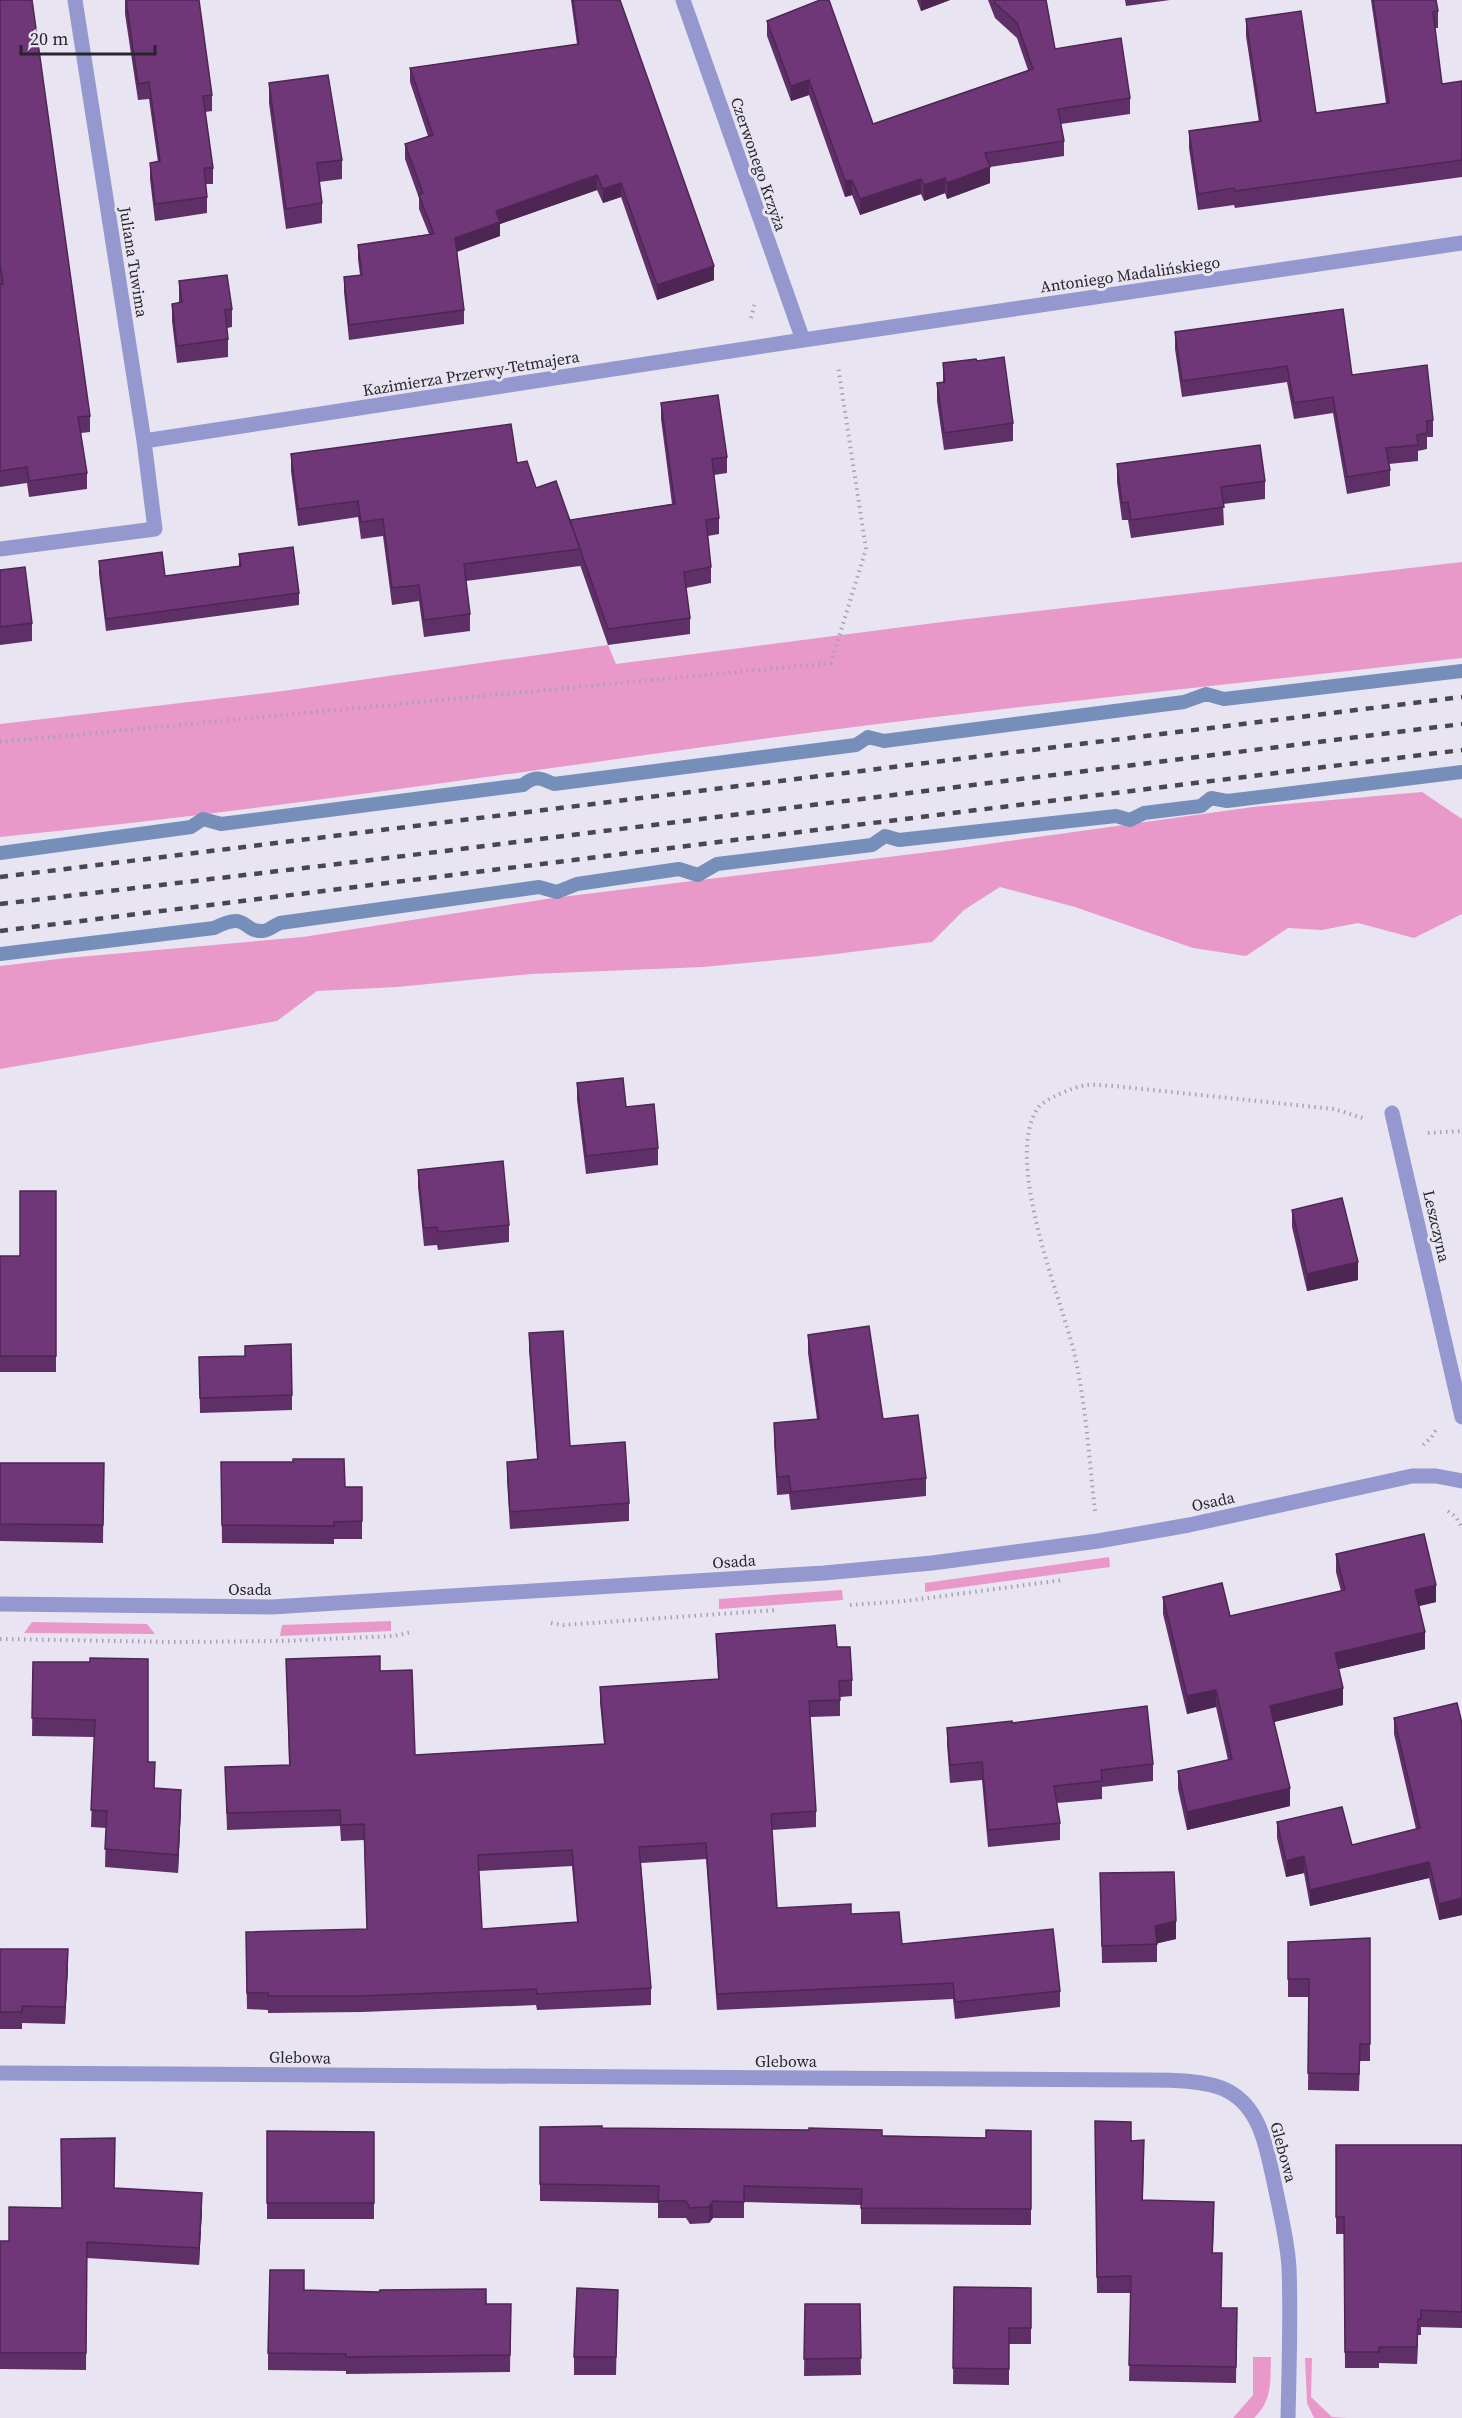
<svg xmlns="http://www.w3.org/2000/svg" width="1462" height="2418" font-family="'Source Serif 4',serif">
	<rect width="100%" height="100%" fill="#e8e4f2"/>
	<path fill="#e898c9" d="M1462,562V658C1246,683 1030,704 815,732C543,768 273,810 0,837V724L283,691L608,645L616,664L942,622Z
		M1422,792L1462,819V914L1414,938L1358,923L1322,930L1288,928L1246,956L1193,948L1075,907L1000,887L964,910L932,942L819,956L703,967L531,974L397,987L317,991L277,1021L0,1069V966L67,958L303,937L553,898L945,850L1253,807Z
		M1109,1557L1110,1567L925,1592V1583Z
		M842,1590L843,1600L719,1609V1599Z
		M391,1621V1631L280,1636L282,1625Z
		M32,1622L147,1624L155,1634L24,1633Z
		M1253,2357H1271C1270,2381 1273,2400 1254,2418H1233L1253,2395Z
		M1305,2358H1312L1311,2397L1332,2417L1346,2418H1314L1307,2403Z"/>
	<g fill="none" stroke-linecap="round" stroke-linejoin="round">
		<path stroke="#758eba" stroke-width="14" d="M0,853L191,827L203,819L221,824L523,785C535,775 541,778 554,784L856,745L868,737L884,741L1184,702L1206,694L1224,699L1462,671
			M0,954L214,928C249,910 241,932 263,931C268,931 275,925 280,923L539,887L557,892L577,884L679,869L698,875L717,864L872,845L885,836L899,840L1116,816L1130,820L1144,813L1201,806L1211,798L1227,801L1462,772"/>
		<path stroke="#a7a3ae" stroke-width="4" stroke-dasharray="1.5 4.5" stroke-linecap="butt" d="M751,318L755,302
			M0,742L831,663L866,549L838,366
			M1428,1133L1462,1131
			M1423,1445L1431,1438L1436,1430
			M1095,1511C1089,1458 1086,1404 1074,1352C1060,1295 1003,1159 1038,1108C1044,1099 1076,1086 1087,1085C1096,1084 1105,1086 1114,1086L1334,1109L1363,1118
			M1448,1511L1456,1517L1462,1528
			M850,1605L905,1601L1063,1580
			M551,1623L563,1625L777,1610
			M0,1639L176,1642L282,1641L394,1636L411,1632"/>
		<path stroke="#9498cf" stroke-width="15" d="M683,0L803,340
			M144,441L803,340L1462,243
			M0,549L155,529L144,441L75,0
			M1392,1113L1462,1417
			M0,1604L272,1607L824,1573L932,1563L1098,1541L1189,1525L1412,1476H1436L1462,1481
			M0,2073L1138,2080C1164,2080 1205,2079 1228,2091C1260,2108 1266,2146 1273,2177C1279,2207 1287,2237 1289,2267C1291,2317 1289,2368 1288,2418"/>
		<path stroke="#49474e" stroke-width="4.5" stroke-dasharray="8 8" stroke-linecap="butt" d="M0,877L1462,697
			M0,904L380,859L1462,724
			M0,931L1462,750"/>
	</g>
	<path fill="#5f2f67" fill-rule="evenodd" d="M0,0L90,416V432L81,433L87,473V489L29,497L27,483L0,487Z
		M125,0L212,95V111L205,112L213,168V184H206L207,197V213L155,221L150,179V163L158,162L149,99L138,100L125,14Z
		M571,0H620L714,280L657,300L621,197L603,203L597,190L500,224V236L457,252L464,310V324L349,340L344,292V277L360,275L358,259V245L429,234L419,209V198L405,159V144L428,136L410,82V68L577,44Z
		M917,0H950L921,11Z
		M988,0H1046L1055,49L1130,98V114L1061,124L1064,141V156L990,167V183L947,199L945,193L924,201L921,194L860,215L852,195L845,197L809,95L791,101L767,36V21L873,124L1028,70L1017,38L995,18Z
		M1125,0H1170L1126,6Z
		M1371,0H1436L1438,11V28H1435L1442,84L1462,81V177L1235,208L1234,205L1198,210L1189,148V131L1259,122L1246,36V19L1316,113L1386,103Z
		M269,83L342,160V179L319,182L322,203V223L286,229L269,103Z
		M179,281L232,309V327L227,328L228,339V357L177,363L172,321V304L179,303Z
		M1175,332L1352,375L1433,420V437H1427V449L1418,451V461L1389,464L1390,470V486L1347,494L1333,413L1294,419L1287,382L1182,397L1175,349Z
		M977,361L1013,423V441L944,450L937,401V383L943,382V363Z
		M661,403L727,457V473L714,475L719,518V534L708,536L711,567V583L686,588L690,618V634L608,645L580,565V566L466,581L470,614V631L424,637L419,601L392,605L383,536L361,539L358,517L298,526L291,471V454L517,463L536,488L570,520L672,504L661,419Z
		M1117,464L1265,481V499L1223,504L1224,525L1131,538L1128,520H1122L1117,482Z
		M239,554L299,593V605L106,631L99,574V561L165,576L239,566Z
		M0,570L32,623V641L0,645Z
		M577,1083L626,1107L658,1148V1165L586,1174L577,1100Z
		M418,1170L509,1225V1242L438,1250L437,1245L424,1246L418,1187Z
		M56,1191V1372H0V1256H20Z
		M1292,1210L1358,1280L1307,1291L1292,1227Z
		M529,1333L570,1446L629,1503V1521L510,1529L507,1480V1462L537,1459L529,1350Z
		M808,1335L883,1419L926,1478V1496L791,1510L789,1494L777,1495L774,1441V1423L817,1419L808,1353Z
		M199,1357L292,1395V1410L200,1413Z
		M221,1462L345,1487H362V1539H334V1544L222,1543Z
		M0,1463H104L103,1543L0,1541Z
		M1336,1554L1436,1602L1419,1606L1425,1649L1338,1669L1343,1705L1274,1722L1290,1806L1187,1830L1178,1789V1771L1228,1760L1216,1707L1187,1714L1163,1614V1597L1230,1616L1341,1591L1336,1572Z
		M716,1634L837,1647L852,1680V1696L840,1697V1716L810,1717L816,1811V1827L772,1830L777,1908L851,1914L902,1944L1060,1991V2007L955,2019L953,1999L717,2010L706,1859L641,1863L651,1988V2005L537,2010L536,2005L362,2012L268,2013V2010L247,2009L246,1948L367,1929L364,1840L341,1841L340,1826L227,1830L225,1767L289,1765L286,1659L380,1671L415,1755L604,1744L600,1703V1687L718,1679ZM572,1866L577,1922L482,1929L479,1871Z
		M33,1662L148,1762L154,1788L181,1807L178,1873L105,1867L106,1828L91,1827L94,1737L32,1736Z
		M1394,1718L1462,1723V1915L1439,1920L1429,1878L1310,1906L1304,1873L1286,1877L1277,1838V1822L1352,1845L1416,1829L1394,1734Z
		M1012,1723L1153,1764V1781L1102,1787V1799L1057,1803L1060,1823V1840L988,1847L982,1780L950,1783L947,1745V1728Z
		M1100,1873L1176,1939L1157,1943V1962L1102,1963Z
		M1370,1938V2061H1360L1359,2091L1308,2090L1309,1997H1288V1942Z
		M0,1949L68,1966L65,2024L22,2023V2029H0Z
		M1095,2121L1131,2141L1144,2157L1143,2200L1214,2218L1213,2253L1221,2308H1237L1236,2383L1129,2381L1131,2293H1097Z
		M540,2127L602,2128L986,2138L1031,2131V2225L861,2224V2205L744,2202V2218H713L709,2223L690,2224L686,2218H658V2203L540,2201Z
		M267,2131L374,2132V2219H267Z
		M1336,2145H1462V2328L1421,2327V2335H1418L1417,2364L1379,2363V2368H1345L1344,2234H1336Z
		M114,2188L202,2209L199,2265L87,2258L86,2370L0,2369V2241H9L62,2208Z
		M954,2287L1031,2288V2344H1009V2385L953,2384Z
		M304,2290L486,2304H511L510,2372L346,2374V2371L268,2370V2353Z
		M618,2290L616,2375H574V2357Z
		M805,2304H860L861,2375L804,2376Z"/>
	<path fill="#4e2654" d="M921,0H950L921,11Z
		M809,80V95L791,101V86Z
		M990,167V183L947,199V183Z
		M597,175V190L500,224V236L455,252V238L496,211Z
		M945,178V193L924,201V185Z
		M921,179V194L860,215V199Z
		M852,180V195L845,197V181Z
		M621,183V197L603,203V189Z
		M714,266V280L657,300V285Z
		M1358,1262V1280L1307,1291V1274Z
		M1436,1585V1602L1415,1607V1590Z
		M1425,1632V1649L1335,1670V1653Z
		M1343,1688V1705L1270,1723V1706Z
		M1216,1690V1707L1187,1714V1696Z
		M1290,1788V1806L1187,1830V1812Z
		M181,1790V1807L178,1873V1855Z
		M1304,1856V1873L1286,1877V1861Z
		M1429,1862V1878L1310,1906V1890Z
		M1462,1898V1915L1439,1920V1904Z
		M1176,1921V1939L1155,1944V1926Z
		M68,1949V1966L65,2024V2007Z
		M202,2193V2209L199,2265V2248Z
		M713,2201V2218L709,2223V2207Z
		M1418,2319V2335L1417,2364V2347Z"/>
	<path fill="#6f3778" stroke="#4e2654" stroke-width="1.5" fill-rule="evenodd" d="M0,0H32L90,416L78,417L87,473L29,481L27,467L0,471V284H3L0,263Z
		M126,0H199L212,95L203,96L213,168H204L207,197L155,204L150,163L160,161L149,82L138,84Z
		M573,0H620L714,266L657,285L621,183L603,189L597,175L496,211L500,222L455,238L464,310L349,325L344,277L362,275L358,245L434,234L419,195L423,193L405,144L433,135L410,68L579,44Z
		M820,0H829L873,124L1033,69L1017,23L995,3L994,0H1046L1055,49L1121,38L1130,98L1058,109L1064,141L985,153L990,167L947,183L945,178L924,185L921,179L860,199L852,180L845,181L809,80L791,86L767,21Z
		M1373,0H1436L1438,11L1433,12L1442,84L1462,81V160L1235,191L1234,188L1198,194L1189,131L1261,121L1246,19L1301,11L1316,113L1389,103Z
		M328,75L342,160L317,163L322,203L286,209L269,83Z
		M227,275L232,309L225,310L228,339L177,346L172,304L182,302L179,281Z
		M1343,309L1352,375L1427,365L1433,420L1427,421V433L1417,435L1418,445L1386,448L1390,470L1347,477L1333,397L1294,403L1287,366L1182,381L1175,332Z
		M1004,357L1013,423L944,433L937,383L945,382L943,363L976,359L977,361Z
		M718,395L727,457L712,459L719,518L706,520L711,567L684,572L690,618L608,629L570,520L675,504L661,403Z
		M511,424L517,463L527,461L536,488L556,481L580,549L464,564L470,614L424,620L419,585L392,588L383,519L361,522L358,501L298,509L291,454Z
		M1260,445L1265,481L1221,487L1224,507L1131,520L1128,502L1122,503L1117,464Z
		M293,547L299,593L106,619L99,561L162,552L165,576L241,566L239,554Z
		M25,567L32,623L0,627V570Z
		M623,1078L626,1107L654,1104L658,1148L586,1156L577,1083Z
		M503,1161L509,1225L438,1232L437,1227L424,1228L418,1170Z
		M20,1191H56V1356H0V1256H20Z
		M1342,1198L1358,1262L1307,1274L1292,1210Z
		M869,1326L883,1419L918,1415L926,1478L791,1492L789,1476L777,1477L774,1423L819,1419L808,1335Z
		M563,1331L570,1446L625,1442L629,1503L510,1512L507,1462L538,1459L529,1333Z
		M291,1344L292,1395L200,1398L199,1357L245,1356V1346Z
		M293,1459H344L345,1487H362V1521L334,1522V1526L222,1525L221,1462H293Z
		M0,1463H104L103,1525L0,1524Z
		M1424,1534L1436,1585L1415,1590L1425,1632L1335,1653L1343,1688L1270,1706L1290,1788L1187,1812L1178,1771L1232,1759L1216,1690L1187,1696L1163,1597L1222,1583L1230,1616L1345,1590L1336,1554Z
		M835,1625L837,1647H850L852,1680L839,1681L840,1700L809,1701L816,1811L771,1814L777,1908L851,1904V1914L899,1912L902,1944L1053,1929L1060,1991L955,2002L953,1983L717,1994L706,1843L639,1847L651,1988L537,1994L536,1989L362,1996H268V1993H247L246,1932L367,1929L364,1824L341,1825L340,1810L227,1813L225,1767L290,1765L286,1659L380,1656V1671L412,1670L415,1755L605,1744L600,1687L719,1679L716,1634ZM572,1850L578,1922L482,1929L478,1855Z
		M90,1658L148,1659V1762H155L154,1788L181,1790L178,1855L105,1849L107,1811L91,1810L95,1720L32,1718L33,1662H90Z
		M1457,1703L1462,1723V1898L1439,1904L1429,1862L1310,1890L1304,1856L1286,1861L1277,1822L1342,1807L1352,1845L1420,1828L1394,1718Z
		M1147,1706L1153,1764L1101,1770L1102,1781L1054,1786L1060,1823L988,1830L982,1762L950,1765L947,1728L1012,1721V1723Z
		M1174,1872L1176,1921L1155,1926L1157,1944L1102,1946L1100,1873Z
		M1370,1938V2044H1360L1359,2074L1308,2073L1309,1979H1288V1942Z
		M0,1949H68L65,2007L22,2006V2012H0Z
		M1095,2121L1131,2122V2141L1144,2140L1142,2200L1214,2202L1212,2253H1222L1221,2308H1237L1236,2367L1129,2365L1131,2276L1097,2277Z
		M602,2126V2128L809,2130V2128L882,2130V2136L986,2138V2130L1031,2131V2209L861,2208L862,2189L744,2186V2202L713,2201L709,2207L690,2208L686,2201H658L659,2186L540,2184V2127Z
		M267,2131L374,2132V2203H267Z
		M115,2138L114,2188L202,2193L199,2248L87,2242L86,2353H0V2241H9V2207L62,2208L61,2139Z
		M1336,2145H1462V2312L1421,2310V2319H1418L1417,2347H1379V2352H1345L1344,2217H1336Z
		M270,2270H304V2290L379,2292L380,2290L486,2289V2304H511L510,2355L346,2357V2354L268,2353Z
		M954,2287L1031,2288V2328H1009V2369L953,2368Z
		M577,2288L618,2290L616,2357H574Z
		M805,2304H860L861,2358L804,2359Z"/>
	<g text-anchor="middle" stroke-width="6" stroke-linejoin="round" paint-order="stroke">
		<g font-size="16" fill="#28262b" stroke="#e8e4f2">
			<text transform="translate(759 164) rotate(71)" y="6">Czerwonego Krzyża</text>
			<text transform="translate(134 262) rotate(81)" y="6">Juliana Tuwima</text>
			<text transform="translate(1130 274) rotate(-8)" y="6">Antoniego Madalińskiego</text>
			<text transform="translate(471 373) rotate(-9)" y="6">Kazimierza Przerwy-Tetmajera</text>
			<text transform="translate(1437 1226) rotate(77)" y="6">Leszczyna</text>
			<text transform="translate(1213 1501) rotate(-12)" y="6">Osada</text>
			<text transform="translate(734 1561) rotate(-4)" y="6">Osada</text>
			<text x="250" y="1595">Osada</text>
			<text transform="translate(300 2057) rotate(1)" y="6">Glebowa</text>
			<text x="786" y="2067">Glebowa</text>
			<text transform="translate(1284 2152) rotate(75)" y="6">Glebowa</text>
		</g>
	</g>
	<path d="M21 45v9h134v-9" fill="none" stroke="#28262b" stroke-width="3"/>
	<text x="30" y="45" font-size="18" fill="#28262b" stroke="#e8e4f2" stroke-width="4.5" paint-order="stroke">20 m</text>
</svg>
